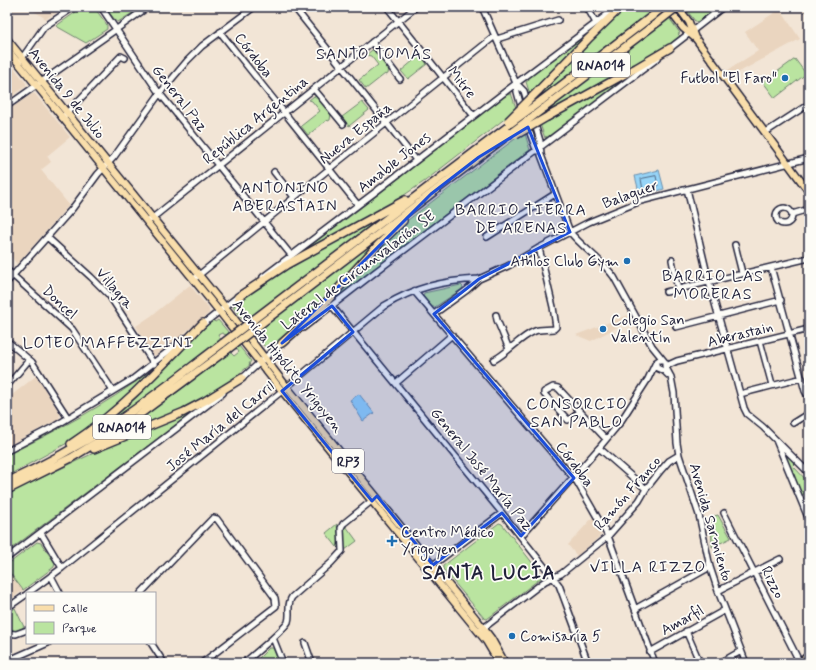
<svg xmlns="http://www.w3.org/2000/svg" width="816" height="670" font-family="Mynerve,sans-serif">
	<rect width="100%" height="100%" fill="#f2e5d6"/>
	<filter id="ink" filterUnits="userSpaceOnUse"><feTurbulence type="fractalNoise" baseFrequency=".025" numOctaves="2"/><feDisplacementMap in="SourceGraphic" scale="8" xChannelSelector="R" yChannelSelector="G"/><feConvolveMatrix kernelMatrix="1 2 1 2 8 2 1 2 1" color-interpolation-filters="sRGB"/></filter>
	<g filter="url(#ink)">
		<path fill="#ead5bf" d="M28,7H64L46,19Z
			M780,9L800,39L732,76L728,70L758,51L745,32Z
			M7,59L26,83V86L7,100Z
			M32,94H35L70,137L47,156L51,162L41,170L69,205L17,264L7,252V111Z
			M190,285L209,309V313L157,355H153L136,326L151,316Z
			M628,315L631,320L591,341L576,335Z
			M36,376L60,414L59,419L7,446V399Z
			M593,517L601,532L600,536L577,556L568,545Z
			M7,569L23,590L7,602Z"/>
		<path fill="#bae4a0" stroke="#6e836e" d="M83,7H94L107,25V29L86,43L56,26Z
			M105,7H142L118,22L115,20Z
			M624,7H657L521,111Z
			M684,7H718L697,22L696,21H695Z
			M606,17L530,94L526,82L529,80L528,78Z
			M669,18L680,33L678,34L680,36L660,51L548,113V110Z
			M372,50L376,51L389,67L388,74L386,75L385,74L366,89L359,80L378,65L371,56L366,55Z
			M420,55L427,64L408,79L401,71Z
			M795,59L806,74L775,98L763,82Z
			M646,64L547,138L546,136L545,138L540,124Z
			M511,93L516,108L507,117L425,181L388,206L296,256C368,205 436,147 508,94V95Z
			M314,96L318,97L331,114L330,120L328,121L327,120L308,135L301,126L320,111L312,101L309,100Z
			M362,102L369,110L349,126L342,117Z
			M525,134L530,150L527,152L345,291L321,311L395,232L408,220L496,153L515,139Z
			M381,217L251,317L242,319L233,307L235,305L234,304L274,274Z
			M389,231L339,286L294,330L271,347L270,345L265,347L256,336L260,329Z
			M461,285L463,287L462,289L435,307H432L423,296L424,293Z
			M213,320L215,322L218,320L229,333L226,335L222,333L218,335L221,340C179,372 138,405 93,432L192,338Z
			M239,346L251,361L249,364L250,365L212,395L194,406L115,437L175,394L230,352L234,356L239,352L236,348Z
			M149,372L150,374L106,415L69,442L7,476V455C56,431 106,405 149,372Z
			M192,411L193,412L7,552V494L100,450Z
			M787,454L796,463L793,466L809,483V492L801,495L785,456Z
			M718,515L731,538L712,547L711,517Z
			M499,523L502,524L541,574V578L487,619L484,618L443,569V566Z
			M337,524L339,541L337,547L326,533Z
			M346,526L357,541L345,550L342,549L343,530Z
			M37,542L41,543L55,563L54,567L23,590L7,569V565Z
			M15,608L24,627L17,631L7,629V614Z
			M269,648H273L279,663H254Z"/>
		<path fill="#96d4f7" stroke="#688dac" d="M659,170L664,189L640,196L635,176Z
			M359,394L374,413L363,421L350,400Z"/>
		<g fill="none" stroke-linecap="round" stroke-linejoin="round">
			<path stroke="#506986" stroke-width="1" d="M656,176L658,186L643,190L641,179Z"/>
			<defs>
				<path id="minor" d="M101,7L157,90L291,255
					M294,7L416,160
					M387,7L473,115
					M482,7L516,83L517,92L522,110
					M587,7L596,23
					M220,32L358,205
					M497,39L558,20
					M372,42L400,79
					M669,49L723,7
					M20,61L44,27L74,7
					M516,83L524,91L528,104
					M314,89L343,124
					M7,106L148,7
					M62,118L121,56L125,58
					M534,121L540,141L541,155L570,232C583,248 602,260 614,277L652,346L665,362V366L671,377L674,393L677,443L679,455L699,515L710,567L718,591L746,663
					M527,125L535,147L537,151
					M766,132L809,104
					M274,172L294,197
					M687,189L709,282L744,408L747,414L763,427L809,473
					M776 216a8 8 0 1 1 16 0a8 8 0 1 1-16 0Z
					M792,214L809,209
					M150,220L416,7
					M47,237L91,277L109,295L154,364
					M487,237L555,194
					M735,245L742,273
					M672,260L678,290
					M771,267L805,391L809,398
					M7,270L72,329L113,391
					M263,277L374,193L510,88L616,8
					M194,279L329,169L495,36
					M7,282L72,209L98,174L114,157L160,93L187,61L202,46L254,7
					M414,291L577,482L608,536L655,663
					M666,292L809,258
					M332,306L502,513L559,585L588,663
					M434,314L467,290L479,279L508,266L539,248L589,222L641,201L809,158
					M496,315L497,320L509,349
					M202,325L240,295
					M676,327L781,300
					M303,328L374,273L658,58
					M7,341L32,362L68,418
					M760,341L772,385
					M494,360C509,352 520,337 535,331C540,329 548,330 554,329L556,327L553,307L539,248
					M656,364L657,368L664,371L668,375
					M666,366L677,361L809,329
					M240,380C255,368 268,353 284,342
					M396,383L452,335
					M7,386L29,360
					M740,394L802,378
					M580,412L572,418L568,420L544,394V392L553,387L558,388L606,439
					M793,423L809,413
					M776,440L809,520
					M599,448L646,489
					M7,451L55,426L133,379L185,338
					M724,513L800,663
					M41,533L62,568
					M521,536L599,448L619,424L648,379L656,362L659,360H662
					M7,558L223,393
					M429,568L502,513
					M51,576L60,593
					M718,591L780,559
					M28,593L62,568L282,391L384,306C415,287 443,281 479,279
					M141,593L213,518L217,519L275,598L276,606L202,663
					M7,608L27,594
					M635,609L710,567
					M481,630L545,581L561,574L608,536L639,501L646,489L661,470L669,461L679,455
					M686,631L700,663
					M7,633L16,634L27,630
					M273,638L283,663
					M151,643L164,663
					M305,643L312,663
					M650,652L725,610
					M7,661L48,643
					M244,663C253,655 284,630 288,622C291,614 286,605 292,597L331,563L342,551L341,528L343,524L374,499
					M720,663L741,651"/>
				<path id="major" d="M667,7L683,28L696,39L809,192
					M678,7L689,22L695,38
					M7,39L230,313L287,387L478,621L491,638L505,663
					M7,49L219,311L282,391L473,625L486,641L499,663
					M799,663L809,655"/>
				<path id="highway" d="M538,91L588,39L621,7
					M541,101L664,7
					M544,108L658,22
					M547,117L636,68L670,48
					M238,297L286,265L405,200
					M253,320L510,125
					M258,326L512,132
					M282,343L318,311L378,245L403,221
					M71,444C121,411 162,366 203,323
					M94,449L184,412L205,401L242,378
					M7,482C44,465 80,445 115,423C152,398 187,370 223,343
					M7,490L71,458L124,426L228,349"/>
			</defs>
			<use href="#minor" stroke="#22223b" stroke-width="8"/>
			<use href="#major" stroke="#22223b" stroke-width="9"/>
			<use href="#highway" stroke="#22223b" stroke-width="10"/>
			<use href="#minor" stroke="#fdfcf7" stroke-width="5"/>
			<use href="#major" stroke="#f9deab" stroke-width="6"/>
			<use href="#highway" stroke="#f9deab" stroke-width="7"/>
			<defs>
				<path id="highway-bridge" d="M658,22L677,7
					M508,121L538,91
					M511,123L541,101
					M512,132L544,108
					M516,135L547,117
					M223,343L253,320
					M228,349L258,326"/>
			</defs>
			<use href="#highway-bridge" stroke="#22223b" stroke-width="10" stroke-linecap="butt"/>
			<use href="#highway-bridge" stroke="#f9deab" stroke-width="7"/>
		</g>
	</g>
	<path fill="#1d4ed8" fill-opacity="0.2" stroke="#1d4ed8" stroke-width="3" stroke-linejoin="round" d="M528,127L570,232L479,279L434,314L574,478L521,536L502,513L433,565L377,496L372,501L282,391L353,332L332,306L282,343L431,194L479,157Z"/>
	<g fill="#1f6fb2" stroke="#fdfcf7" stroke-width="1.5">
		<circle cx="785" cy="78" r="4"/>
		<circle cx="627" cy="261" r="4"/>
		<circle cx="603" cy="329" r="4"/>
		<path d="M390 535h4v4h4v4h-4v4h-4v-4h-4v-4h4z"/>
		<circle cx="512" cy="636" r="4"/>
	</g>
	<g text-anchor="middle" stroke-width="3.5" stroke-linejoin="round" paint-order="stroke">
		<g fill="#fdfcf7" stroke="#646373" stroke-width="1">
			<rect x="572" y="53" width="58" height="24" rx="3"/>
			<rect x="93" y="415" width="58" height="24" rx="3"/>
			<rect x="332" y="449" width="32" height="24" rx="3"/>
		</g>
		<g font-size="14" font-weight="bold" fill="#22223b">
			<text x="601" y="70">RNA014</text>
			<text x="122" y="432">RNA014</text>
			<text x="348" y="466">RP3</text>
		</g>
		<g font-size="15" fill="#22223b" stroke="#fdfcf7">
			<text transform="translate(254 55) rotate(52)" y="5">Córdoba</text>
			<text transform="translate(462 82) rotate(52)" y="5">Mitre</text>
			<text transform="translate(67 93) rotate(51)" y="5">Avenida 9 de Julio</text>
			<text transform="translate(180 98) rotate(52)" y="5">General Paz</text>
			<text transform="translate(255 120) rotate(-39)" y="5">República Argentina</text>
			<text transform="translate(355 133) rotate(-39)" y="5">Nueva España</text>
			<text transform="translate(394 162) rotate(-38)" y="5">Amable Jones</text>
			<text transform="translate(630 194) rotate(-20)" y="5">Balaguer</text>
			<text transform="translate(358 270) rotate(-37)" y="5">Lateral de Circunvalación SE</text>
			<text transform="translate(115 288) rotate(50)" y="5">Villagra</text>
			<text transform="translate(60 302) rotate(43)" y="5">Doncel</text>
			<text transform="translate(740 334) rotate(-14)" y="5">Aberastain</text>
			<text transform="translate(288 366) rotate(51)" y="5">Avenida Hipólito Yrigoyen</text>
			<text transform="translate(220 426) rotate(-39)" y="5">José María del Carril</text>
			<text transform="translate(575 464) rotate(53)" y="5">Córdoba</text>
			<text transform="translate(482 469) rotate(51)" y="5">General José María Paz</text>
			<text transform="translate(627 493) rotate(-49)" y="5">Ramón Franco</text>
			<text transform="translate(711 522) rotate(74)" y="5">Avenida Sarmiento</text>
			<text transform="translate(773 582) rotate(63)" y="5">Rizzo</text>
			<text transform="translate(682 620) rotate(-29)" y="5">Amarfil</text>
		</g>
		<g font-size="15" fill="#22223b" stroke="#fdfcf7" text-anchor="start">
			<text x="777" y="83" text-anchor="end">Futbol "El Faro"</text>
			<text x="619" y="266" text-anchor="end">Athlos Club Gym</text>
			<text x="611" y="325">Colegio San<tspan x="611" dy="17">Valentín</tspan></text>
			<text x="401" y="537">Centro Médico<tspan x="401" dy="17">Yrigoyen</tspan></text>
			<text x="520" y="641">Comisaría 5</text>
		</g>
		<g font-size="16" letter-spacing="1" fill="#22223b" stroke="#fdfcf7">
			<text x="374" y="59">SANTO TOMÁS</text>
			<text x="285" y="193">ANTONINO<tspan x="285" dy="18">ABERASTAIN</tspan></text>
			<text x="521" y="215">BARRIO TIERRA<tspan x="521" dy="18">DE ARENAS</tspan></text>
			<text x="713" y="281">BARRIO LAS<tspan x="713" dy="18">MORERAS</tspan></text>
			<text x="108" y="348">LOTEO MAFFEZZINI</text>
			<text x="577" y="409">CONSORCIO<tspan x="577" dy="18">SAN PABLO</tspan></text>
			<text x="648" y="572">VILLA RIZZO</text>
		</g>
		<g font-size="19" font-weight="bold" letter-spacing="1" fill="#22223b" stroke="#fdfcf7">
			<text x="489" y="579">SANTA LUCÍA</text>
		</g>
	</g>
	<rect width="816" height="670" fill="none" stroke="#fdfcf7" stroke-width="24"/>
	<rect x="12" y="12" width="792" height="646" fill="none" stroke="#22223b" stroke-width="1.5" filter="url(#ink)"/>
	<rect x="26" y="592" width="130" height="52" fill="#fdfcf7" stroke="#a5a5ac"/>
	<rect x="34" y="605" width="20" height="6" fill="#f9deab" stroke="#a5a5ac"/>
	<text x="62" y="612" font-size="12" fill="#22223b">Calle</text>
	<rect x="34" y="622" width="20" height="12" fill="#bae4a0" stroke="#a5a5ac"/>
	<text x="62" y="632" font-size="12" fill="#22223b">Parque</text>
</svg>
